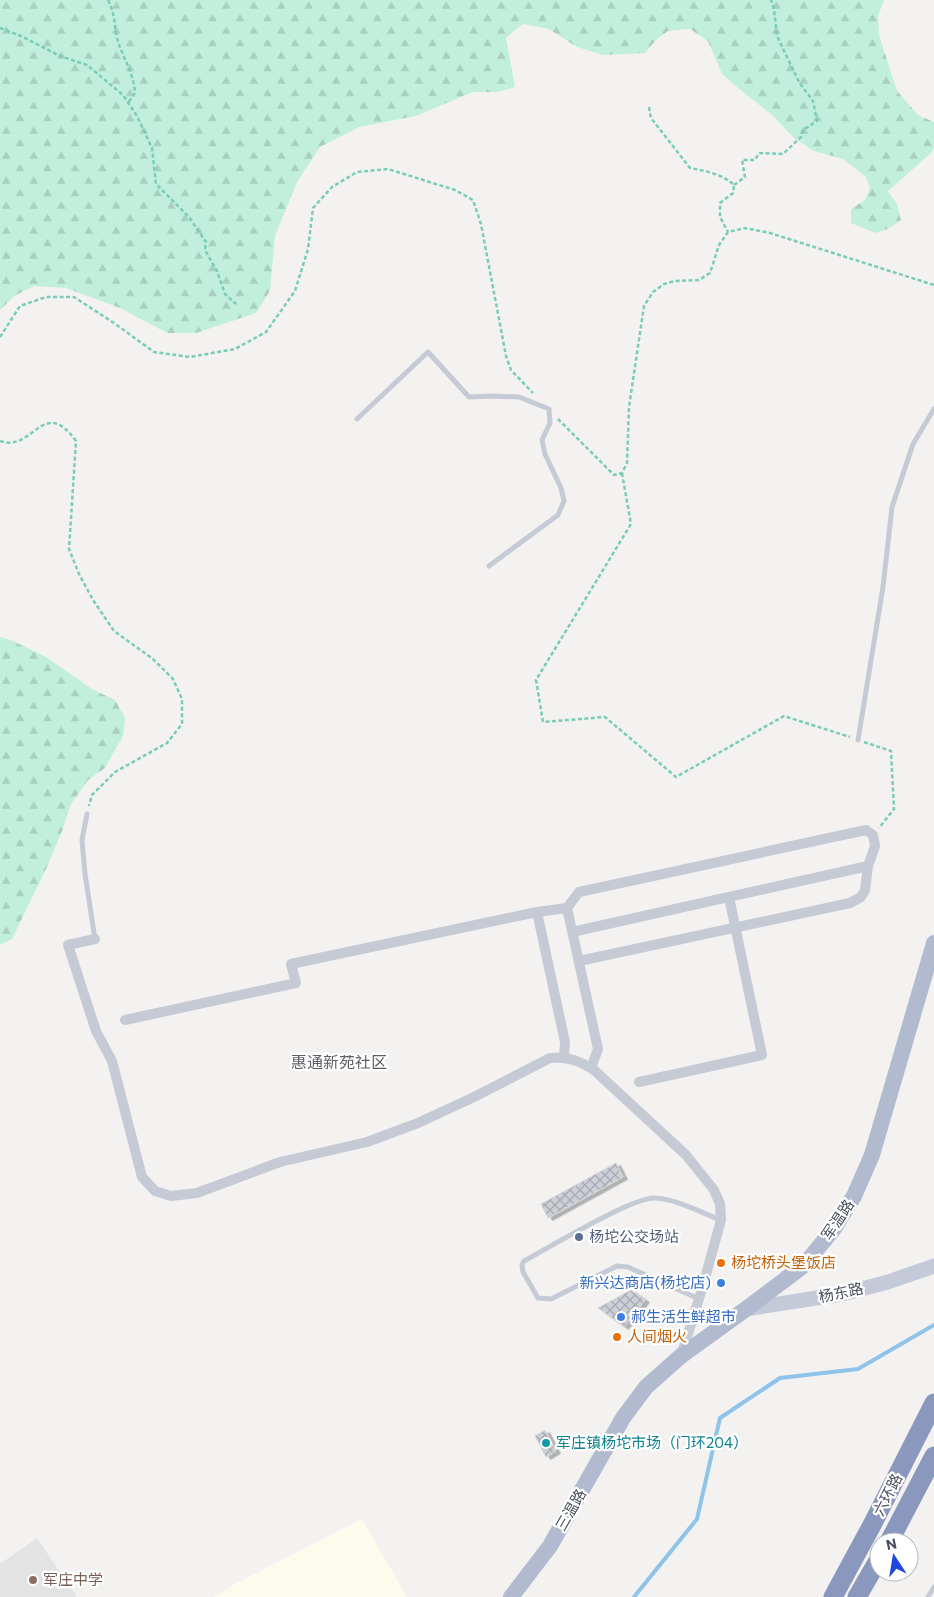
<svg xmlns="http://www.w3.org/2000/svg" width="934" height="1597" font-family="Commissioner,'Noto Sans SC',sans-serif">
	<defs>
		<pattern id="forest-firs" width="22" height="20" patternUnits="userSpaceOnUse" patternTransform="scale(1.25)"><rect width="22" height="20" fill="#c2efdd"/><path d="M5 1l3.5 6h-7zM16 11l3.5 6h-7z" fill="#a8cfc0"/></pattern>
		<pattern id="building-cross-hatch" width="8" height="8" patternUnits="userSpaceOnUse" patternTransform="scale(1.25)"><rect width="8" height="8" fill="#cdcfd6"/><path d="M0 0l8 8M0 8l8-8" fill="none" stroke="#a8aab1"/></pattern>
		<filter id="shadow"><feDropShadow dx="4.5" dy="2.5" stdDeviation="0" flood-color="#0004"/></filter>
	</defs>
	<rect width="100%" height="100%" fill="#f3f2f1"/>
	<path fill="#fcfbec" d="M362,1519L407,1597H214L233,1585Z"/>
	<path fill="#e4e3e3" d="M37,1538L77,1597H0V1564Z"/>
	<path fill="url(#forest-firs)" d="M0,0H884L878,16L879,35L897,91L918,115L934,122V148L931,153L888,191L897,204L901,220L888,229L875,233L851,223V209L865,200L870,188L866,177L843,159L814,151L794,138L772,115L738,88L722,74L708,41L690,29L668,31L656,40L645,53L603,55L577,47L549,29L523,24L506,38L515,87L498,92H473L416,116L359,127L320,147L297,182L275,236L270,291L256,313L196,333H167L120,308L66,288L34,286L14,296L0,310Z
		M0,637L11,640L46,657L92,689L115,700L125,718L123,736L105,768L88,780L71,804L62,831L46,869L12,939L0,945Z"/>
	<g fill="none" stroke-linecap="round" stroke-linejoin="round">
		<path stroke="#90c3ea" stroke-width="4" d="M634,1597L697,1519L720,1418L780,1378L858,1369L934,1325"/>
	</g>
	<path fill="url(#building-cross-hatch)" stroke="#d5d6dc" filter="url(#shadow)" d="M616,1163L623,1177L548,1218L541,1204Z
		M631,1290L645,1300L624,1327L598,1308Z
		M545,1430L556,1451L546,1457L535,1436Z"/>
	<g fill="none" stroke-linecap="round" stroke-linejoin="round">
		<path stroke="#7accb7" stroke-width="2.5" stroke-dasharray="4 2.5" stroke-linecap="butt" d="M108,0C115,14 114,23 117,38C122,57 134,72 135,93L128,103
			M0,28L21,36L60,56L87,65L123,95L137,116L152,148L156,184L189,217L206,242L205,250L217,271L225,294L236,304
			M649,107L651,118L690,168C706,171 722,174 734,185L733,193L720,203V217L728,232
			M734,185L745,177L742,160H755L759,153L783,154L801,137L803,130L817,121L813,101L799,82L777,36L774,9L771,0
			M0,337L20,306L46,297H74L114,323L154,352L190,357L235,349L266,332L295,291L308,249L313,208L332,187L357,172L388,169L455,190L473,200L481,224L506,356L511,370L533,393
			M558,419L614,475L622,473L627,463L629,407L644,306L653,292L664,284L675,281L699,280L710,273L719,245L728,232L745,228L770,233L934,285
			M0,441C33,453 43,395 76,441L69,549L79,574L93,600L114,631L153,659L173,679L182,699V724L167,743L115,772L92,795L89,806
			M622,473L631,524L536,680L543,722L605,717L676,777L784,716L850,737
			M864,742L891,751L894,809L879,828"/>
		<path stroke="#c5cad5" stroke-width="5" d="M357,419L428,352L469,397L491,396L519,397L549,409L550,423L542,440L545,454L561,488L564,501L558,515L489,566
			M858,740L883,587L892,507L913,444L934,409
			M87,814L82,840L85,874L95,939
			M699,1299L628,1267L617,1266L551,1299L538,1298L523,1272L522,1265L524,1261C548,1248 634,1196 655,1198C676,1199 701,1212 720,1220
			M928,1597L934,1587"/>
		<path stroke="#c5cad5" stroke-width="10" d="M567,908L598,1049L591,1068
			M537,912L565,1042L564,1057
			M95,939L68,945L96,1031L112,1061L142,1177L155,1191L171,1196L197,1193L280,1162L367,1142L418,1123L472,1098L550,1058C569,1057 578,1060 594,1070L686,1155L714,1190L720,1204L721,1220L702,1289L681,1356
			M579,961L850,903L861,897L865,890L868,866
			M125,1020L296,983L291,964L537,912L567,908L579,892L866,830L873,835L875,846L868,866L572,932
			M639,1082L762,1055L729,897"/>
		<path stroke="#c5cad9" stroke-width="15" d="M746,1309L842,1294L888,1282L934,1266"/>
		<path stroke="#b2bacf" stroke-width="16" d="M511,1597L550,1546L623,1418L646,1387L681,1356L746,1309L803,1266L833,1230L854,1196L872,1155L934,943"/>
		<path stroke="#8b98be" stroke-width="19" d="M889,1542L934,1456
			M833,1597L872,1525L934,1403
			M857,1597L879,1559"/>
	</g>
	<circle fill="#5c6f8a" stroke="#fff" stroke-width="2" cx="579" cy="1237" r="5"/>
	<g fill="#e8710a" stroke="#fff" stroke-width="2">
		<circle cx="721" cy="1263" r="5"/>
		<circle cx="617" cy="1337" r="5"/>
	</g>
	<g fill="#3f7fe0" stroke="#fff" stroke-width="2">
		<circle cx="721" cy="1283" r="5"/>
		<circle cx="621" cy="1317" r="5"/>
	</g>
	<circle fill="#0f9aa8" stroke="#fff" stroke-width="2" cx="546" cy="1443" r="5"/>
	<circle fill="#8d6e63" stroke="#fff" stroke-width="2" cx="33" cy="1580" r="5"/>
	<g text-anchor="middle" stroke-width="4.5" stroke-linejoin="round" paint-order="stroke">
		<g font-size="15" fill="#494f5e" stroke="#fff">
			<text transform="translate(838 1220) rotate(-56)" y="5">军温路</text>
			<text transform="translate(841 1293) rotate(-12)" y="5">杨东路</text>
			<text transform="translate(888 1495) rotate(-63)" y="5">六环路</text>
			<text transform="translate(571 1510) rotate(-60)" y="5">三温路</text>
		</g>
		<g font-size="15" fill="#4e5e75" stroke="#fff" text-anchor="start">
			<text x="589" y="1242">杨坨公交场站</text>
		</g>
		<g font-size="15" fill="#c56008" stroke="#fff" text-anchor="start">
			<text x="731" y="1268">杨坨桥头堡饭店</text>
			<text x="627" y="1342">人间烟火</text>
		</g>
		<g font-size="15" fill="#366cbe" stroke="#fff" text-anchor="end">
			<text x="711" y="1288">新兴达商店(杨坨店)</text>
			<text x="631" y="1322" text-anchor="start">郝生活生鲜超市</text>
		</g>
		<g font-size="15" fill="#0d838f" stroke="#fff" text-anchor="start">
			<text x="556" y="1448">军庄镇杨坨市场（门环204）</text>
		</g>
		<g font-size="15" fill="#785e54" stroke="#fff" text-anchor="start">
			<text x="43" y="1585">军庄中学</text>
		</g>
		<g font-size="16" fill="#5e5f66" stroke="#fff">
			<text x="339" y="1068">惠通新苑社区</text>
		</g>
	</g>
	<g transform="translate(894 1557) rotate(348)"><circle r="24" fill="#ffffff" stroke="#b6b9bf"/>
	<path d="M0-4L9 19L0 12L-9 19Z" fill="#1e46e0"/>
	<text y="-8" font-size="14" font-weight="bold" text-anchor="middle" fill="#494f5e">N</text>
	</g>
</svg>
